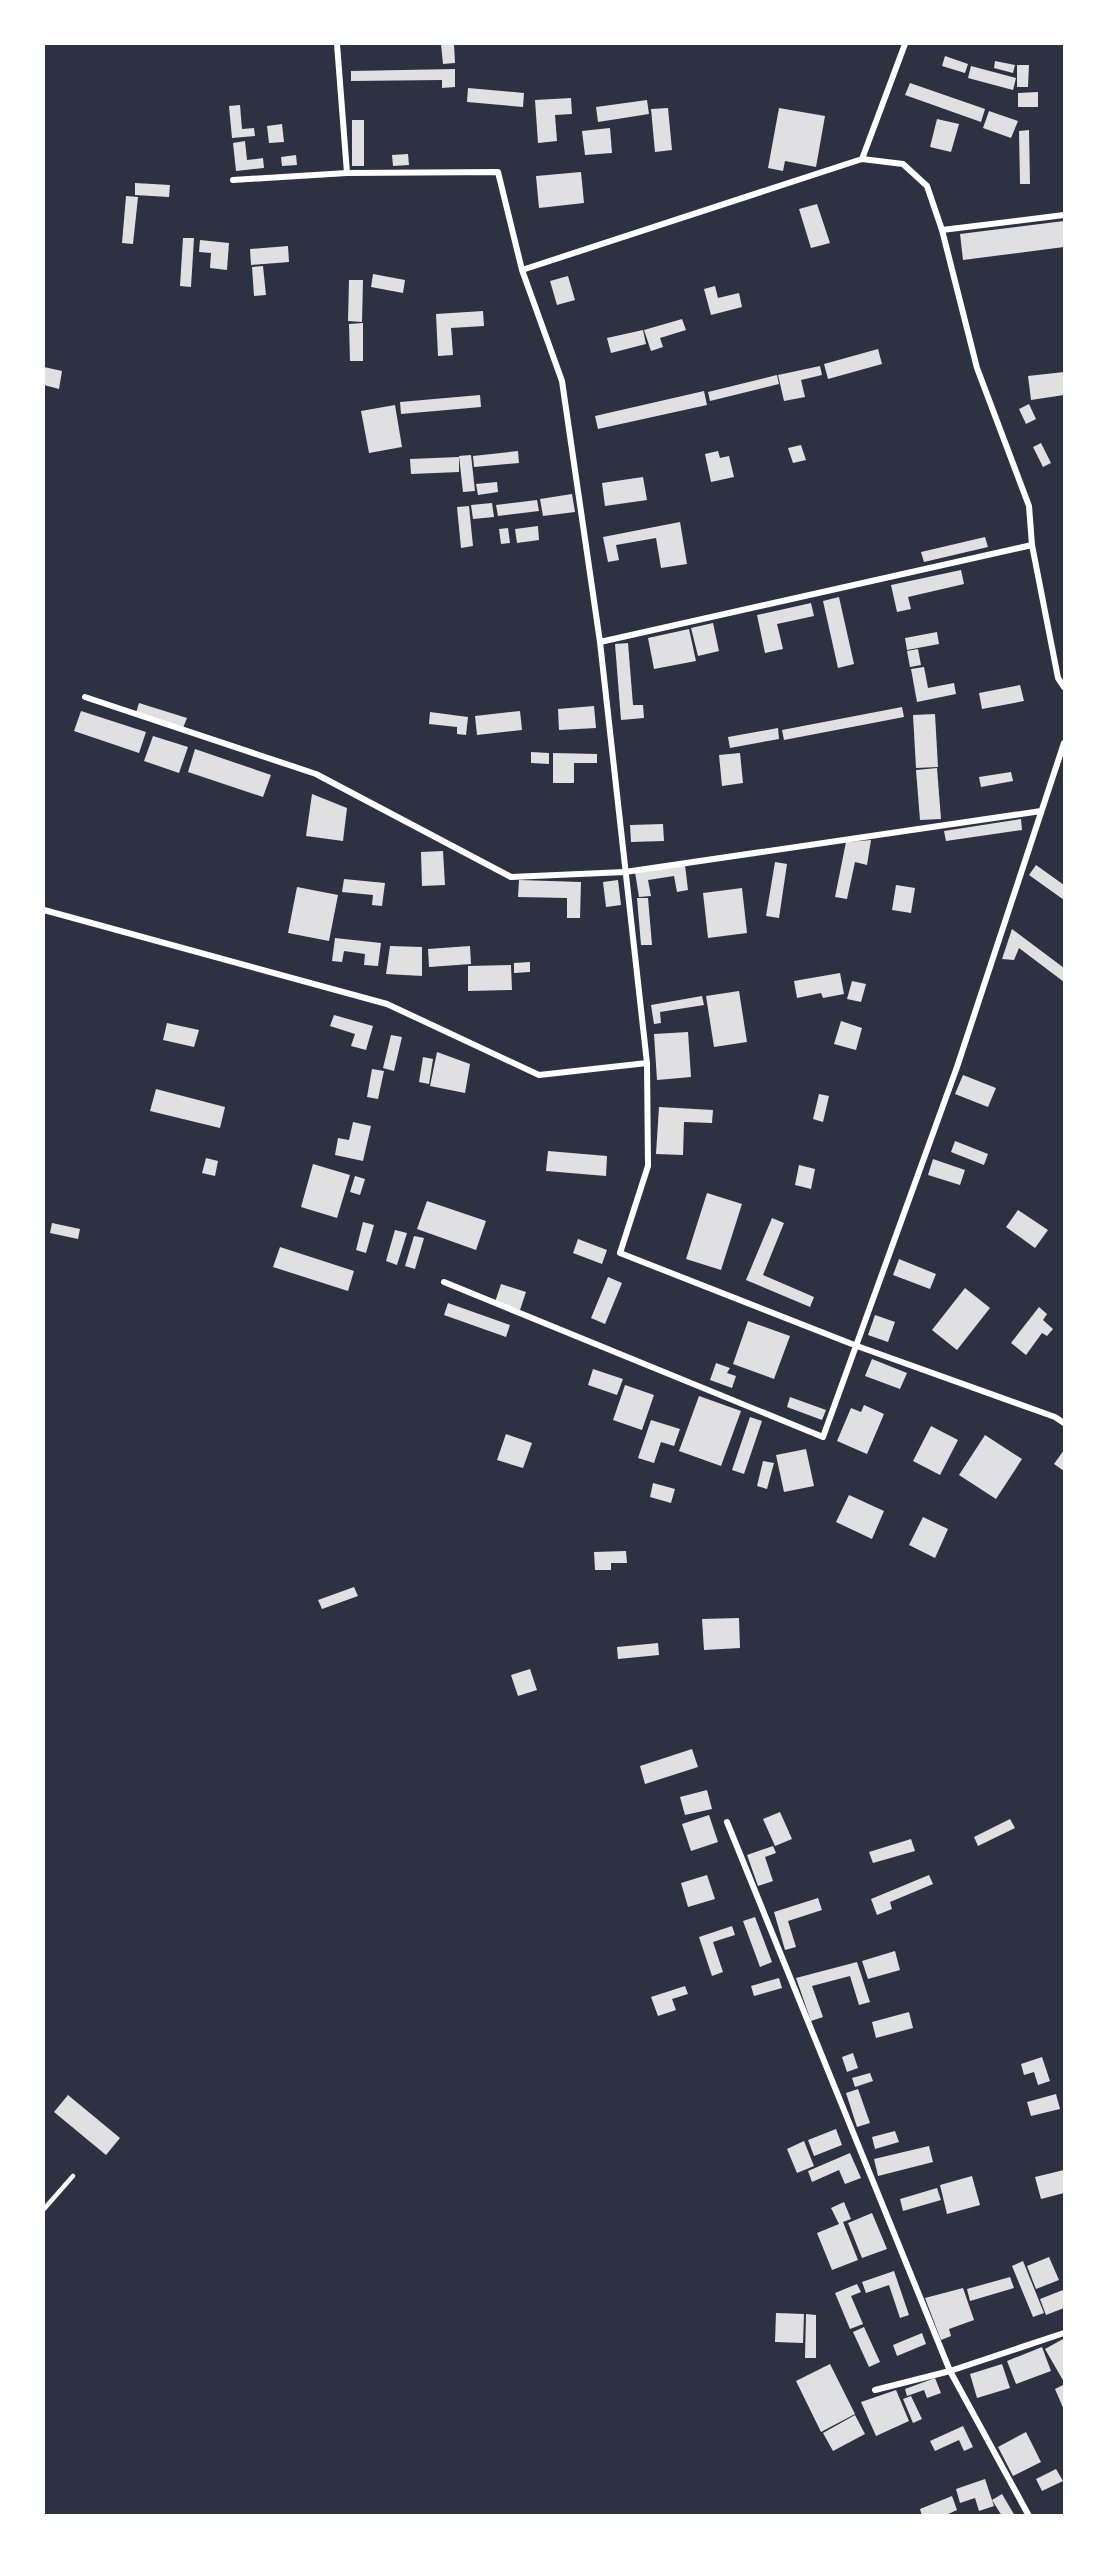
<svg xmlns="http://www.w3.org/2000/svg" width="1108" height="2559" font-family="'Alegreya Sans',sans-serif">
	<rect width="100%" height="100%" fill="#2d3142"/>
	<path fill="#e0e0e3" d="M441,44H454L455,63L443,64Z
		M945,56L968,64L965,73L942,66Z
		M995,61L1015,65L1013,73L994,68Z
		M1017,65H1029L1028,87H1017Z
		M971,66L1016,78L1013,90L968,78Z
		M455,69V87L442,88V80L351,81V71Z
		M910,83L985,109L981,122L905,95Z
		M468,88L524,93L523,107L467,102Z
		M1038,92V107H1018V93Z
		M571,98L572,114L555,115L557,141L538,143L535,100Z
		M647,100L649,114L598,122L596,107Z
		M240,105L242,129L254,128L255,136L232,138L229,106Z
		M668,108L672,150L655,152L651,109Z
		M779,108L825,116L816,167L785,161L783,171L768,168Z
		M989,111L1018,121L1011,138L983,128Z
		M937,119L959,124L951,152L930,147Z
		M352,120H364V166H352Z
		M282,124L284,142L269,143L267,126Z
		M610,128L612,153L585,155L582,131Z
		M1029,130L1030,184H1020L1019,131Z
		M245,141L247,160L263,158L264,168L236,171L233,143Z
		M408,154L409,165L393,166L392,155Z
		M296,155L297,165L282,166L281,157Z
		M581,172L584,203L539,208L536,176Z
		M135,183L170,185L169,197L135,195Z
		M126,196L138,197L133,244L122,243Z
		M817,204L830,243L811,248L799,209Z
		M1064,221V247L963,260L960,234Z
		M183,238H194L191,287L180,286Z
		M200,240L229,243L227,270L210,268L211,253L199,252Z
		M288,246L289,262L251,265L250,249Z
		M263,266L266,295L254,296L252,267Z
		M373,274L405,280L403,293L371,287Z
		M568,276L575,300L557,305L550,281Z
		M349,280H363L362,322L348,321Z
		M715,286L718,298L739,293L742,307L711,315L704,289Z
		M483,311L484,326L451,328L453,355L438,356L436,314Z
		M682,319L686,330L660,338L663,347L651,351L644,330Z
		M363,323V361H350L349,324Z
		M643,330L646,344L611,353L607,338Z
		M878,349L882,364L828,379L824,364Z
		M820,366L822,375L801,380L805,397L784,401L778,375Z
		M44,367L62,371L59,389L44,385Z
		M1064,372V395L1031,400L1028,376Z
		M777,375L779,384L710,401L708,392Z
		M704,391L707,405L598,429L595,416Z
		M480,395L481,407L401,414L400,402Z
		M1029,404L1036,419L1026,424L1019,409Z
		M395,405L402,447L369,453L361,411Z
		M1041,443L1051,463L1043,467L1033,447Z
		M801,445L806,460L793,463L788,448Z
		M518,451L519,463L474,467L473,456Z
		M718,451L720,458L729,456L734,477L711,482L705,454Z
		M471,455L475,491L463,492L459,456Z
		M459,457V472L411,474L410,459Z
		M643,477L647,500L605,506L602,483Z
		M497,482L498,492L478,495L476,484Z
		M572,494L575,512L543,516L540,499Z
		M537,500L539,511L498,516L496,505Z
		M492,503L494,517L473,519L471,505Z
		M469,506L473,546L461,548L457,507Z
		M680,522L687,564L661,568L656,538L616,545L619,560L608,562L603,537Z
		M538,526L539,540L517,543L515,529Z
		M508,528L510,543L501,544L499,529Z
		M985,537L988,547L924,562L921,552Z
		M961,570L964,584L908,597L911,609L897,612L891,585Z
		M839,597L854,664L838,668L823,601Z
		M811,603L814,616L777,624L783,649L765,653L757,615Z
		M713,623L719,651L698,656L691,628Z
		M689,629L696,661L654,669L648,638Z
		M937,632L939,644L907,650L905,638Z
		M628,643L633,705H643L644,718L621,720L615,644Z
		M918,649L921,665L910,667L907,651Z
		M924,667L928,688L954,683L956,694L917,702L911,669Z
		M1020,685L1024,701L982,709L979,693Z
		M139,703L187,718L183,728L136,713Z
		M594,706L596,728L559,730L558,709Z
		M902,707L904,717L784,740L782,730Z
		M81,711L146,732L139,753L74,731Z
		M520,711L522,730L477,735L475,716Z
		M430,712L468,717L466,735L457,734V727L429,724Z
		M935,714L938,767L916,768L913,715Z
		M778,728L779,739L730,748L728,737Z
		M153,736L188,747L179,773L144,761Z
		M195,749L271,775L263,797L188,772Z
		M531,752L549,753V764L531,763Z
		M553,753L597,754V763H574V783H553Z
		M740,753L743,783L722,786L719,755Z
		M937,768L941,819L920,820L916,770Z
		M1011,772L1013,781L981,787L979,777Z
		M312,794L347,808L343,841L306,836Z
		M1021,819L1022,830L946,841L944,831Z
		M663,824L664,841L631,842L630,825Z
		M871,840L867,865L855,862L847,899L835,897L846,842Z
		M443,851L445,885L422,886L421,852Z
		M775,862L787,864L779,918L766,916Z
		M685,865L688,890L677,892L674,876L648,880L651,896L639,897L635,872Z
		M1036,865L1064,885V900L1029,875Z
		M344,879L385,883L382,906L372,905L373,895L342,892Z
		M519,880L581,882L580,918H567V898L518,897Z
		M618,880L621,905L606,907L603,882Z
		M896,885L915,888L911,913L892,910Z
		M297,887L338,895L329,941L288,933Z
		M742,888L747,933L708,938L703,893Z
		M637,898H648L652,945H641Z
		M1012,929L1064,968V982L1019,948L1014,960L1002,959Z
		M335,938L381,943L378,966L364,965L365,954L344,951L342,962L332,961Z
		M390,946L422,947V976L386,974Z
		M470,946L471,964L429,967L428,949Z
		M530,962V972L514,973V963Z
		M511,965L512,990L468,991V966Z
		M840,973L844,994L823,998L821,993L797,998L794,981Z
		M852,981L866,984L861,1002L847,999Z
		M739,991L747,1042L714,1047L706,996Z
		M702,996L704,1005L660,1012L661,1023L654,1024L651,1005Z
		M334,1015L373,1026L366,1050L351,1046L355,1034L330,1026Z
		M841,1021L862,1028L856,1050L834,1044Z
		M167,1023L199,1030L194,1047L163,1040Z
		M688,1032L691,1077L657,1080L654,1034Z
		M391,1035L402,1037L394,1071L383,1068Z
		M437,1052L470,1064L465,1093L430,1086Z
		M423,1057L433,1059L429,1084L419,1082Z
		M372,1069L384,1071L378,1099L367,1097Z
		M963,1075L996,1088L988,1107L955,1094Z
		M156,1089L225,1107L220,1128L150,1111Z
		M819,1094L829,1096L823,1122L813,1119Z
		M659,1107L713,1110L712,1123L684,1122L683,1155L656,1154Z
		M353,1122L371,1126L363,1161L335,1155L338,1138L349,1140Z
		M955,1141L988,1154L984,1165L951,1152Z
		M548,1151L607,1156L606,1176L546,1171Z
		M206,1158L218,1161L215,1176L202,1173Z
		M933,1159L965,1170L960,1185L928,1175Z
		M313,1164L350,1175L337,1218L301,1207Z
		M799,1165L815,1169L811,1189L795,1185Z
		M355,1176L365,1179L360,1195L350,1192Z
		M707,1193L742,1204L721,1270L686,1259Z
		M427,1201L486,1221L476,1250L417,1229Z
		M1018,1210L1048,1230L1035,1248L1006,1227Z
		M772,1218L784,1223L763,1275L814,1297L810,1307L746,1280Z
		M363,1222L374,1225L366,1253L356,1250Z
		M52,1223L80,1229L78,1239L50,1233Z
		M395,1230L407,1233L397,1265L386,1261Z
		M414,1236L424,1238L415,1269L405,1266Z
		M578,1239L607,1250L602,1264L573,1253Z
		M280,1247L354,1271L348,1291L273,1267Z
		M899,1259L936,1274L930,1289L893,1275Z
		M608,1277L622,1283L605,1324L591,1318Z
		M501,1284L526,1292L520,1310L495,1302Z
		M965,1288L990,1308L957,1350L932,1330Z
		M448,1303L510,1325L506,1337L444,1315Z
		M1039,1307L1047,1314L1043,1320L1053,1329L1047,1336L1042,1333L1026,1355L1011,1343Z
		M875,1315L895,1322L888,1342L868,1335Z
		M748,1321L790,1336L774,1379L733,1364Z
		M872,1359L907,1373L900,1389L865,1376Z
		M716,1363L730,1368L727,1373L736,1376L732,1388L710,1380Z
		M593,1369L623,1379L617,1395L588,1385Z
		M625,1385L654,1395L642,1430L613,1420Z
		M699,1396L741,1411L721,1466L679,1451Z
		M790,1397L826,1410L822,1420L787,1407Z
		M864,1405L884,1414L867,1454L837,1441L851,1408L861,1412Z
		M750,1417L762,1421L744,1474L732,1470Z
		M651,1420L680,1429L674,1446L661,1442L654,1463L638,1458Z
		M931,1426L958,1440L940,1475L913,1461Z
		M506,1434L532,1443L523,1468L497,1460Z
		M985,1435L1022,1459L996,1499L959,1475Z
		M806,1449L814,1486L784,1492L776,1455Z
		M1064,1450V1471L1054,1464Z
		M763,1461L774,1463L767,1489L757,1486Z
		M653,1483L675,1489L671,1503L650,1497Z
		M849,1495L884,1511L872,1539L836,1522Z
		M923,1517L948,1529L935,1558L909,1545Z
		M626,1551L627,1563H611V1570H595L594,1552Z
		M354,1587L358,1596L322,1609L318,1600Z
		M739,1618L740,1648L704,1650L702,1619Z
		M658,1643L659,1655L618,1659L617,1647Z
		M530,1669L537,1690L518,1696L511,1675Z
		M692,1749L698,1767L645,1784L640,1766Z
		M707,1790L712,1809L685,1815L680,1797Z
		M780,1812L792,1839L775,1846L763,1819Z
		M709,1815L718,1842L691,1851L682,1824Z
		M1010,1819L1015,1828L978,1846L974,1837Z
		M911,1839L915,1851L873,1863L869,1852Z
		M773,1846L776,1853L765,1857L773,1881L758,1886L747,1855Z
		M707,1875L715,1899L688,1907L681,1883Z
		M929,1875L933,1884L890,1902L892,1909L877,1915L871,1899Z
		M818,1898L822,1910L788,1921L796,1947L785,1950L774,1912Z
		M755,1917L772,1962L760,1967L743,1921Z
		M732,1926L735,1935L713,1942L723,1972L712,1976L699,1937Z
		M895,1951L900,1970L868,1979L862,1961Z
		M857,1962L870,2002L859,2005L850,1976L812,1986L823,2017L811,2021L796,1978Z
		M779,1978L782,1988L754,1996L751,1986Z
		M685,1986L688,1994L672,1999L676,2010L658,2016L651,1997Z
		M909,2012L913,2028L876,2038L872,2022Z
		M853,2053L858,2068L847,2072L842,2057Z
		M1042,2057L1050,2081L1038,2085L1034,2072L1024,2075L1021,2064Z
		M870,2073L873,2081L855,2087L852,2078Z
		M858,2089L870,2123L857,2127L846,2093Z
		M1056,2094L1060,2109L1031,2116L1027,2102Z
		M68,2095L120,2138L106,2155L54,2112Z
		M836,2129L842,2145L814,2156L808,2140Z
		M895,2131L899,2142L875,2149L872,2137Z
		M804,2141L814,2166L797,2173L787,2149Z
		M929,2146L933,2162L878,2176L874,2159Z
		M850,2153L861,2178L845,2184L839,2170L812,2182L808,2171Z
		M1064,2170V2193L1041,2199L1035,2177Z
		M972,2176L980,2205L947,2214L940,2185Z
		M937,2188L941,2200L903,2211L900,2199Z
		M844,2202L851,2219L843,2222L858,2260L832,2270L817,2233L839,2224L831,2208Z
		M872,2213L887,2249L862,2258L848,2223Z
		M1049,2257L1059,2280L1036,2289L1027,2266Z
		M1023,2261L1044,2313L1033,2317L1012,2266Z
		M894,2271L909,2315L900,2318L889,2285L866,2293L862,2282Z
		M1010,2277L1014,2288L970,2301L967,2289Z
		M857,2284L861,2292L851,2296L863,2324L850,2329L835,2293Z
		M963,2288L974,2320L949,2329L951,2336L941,2340L925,2298Z
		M1063,2290L1064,2308L1046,2315L1040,2299Z
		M776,2313L804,2314L803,2343L775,2342Z
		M806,2314L816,2315V2358H805Z
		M864,2327L880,2362L869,2367L853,2332Z
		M922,2333L926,2344L897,2356L893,2345Z
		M1063,2339L1064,2342V2382L1045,2349Z
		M1042,2347L1051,2371L1016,2384L1007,2361Z
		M830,2364L855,2414L821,2432L796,2381Z
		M1002,2364L1010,2388L977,2398L970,2374Z
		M935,2378L941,2393L927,2398L924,2390L907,2396L905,2389Z
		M1063,2385L1064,2388V2410L1055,2389Z
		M896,2390L909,2421L876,2436L861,2402Z
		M911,2396L922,2419L913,2423L903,2399Z
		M855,2415L865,2434L833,2451L823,2433Z
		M963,2426L973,2447L964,2451L959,2440L935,2451L930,2441Z
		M1026,2432L1041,2462L1013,2476L998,2447Z
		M1056,2469L1063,2481L1042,2491L1036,2479Z
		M985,2479L994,2506L979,2511L975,2498L960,2503L956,2489Z
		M1002,2494L1015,2516H1002L992,2500Z
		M952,2496L957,2510L944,2516H922L920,2509Z"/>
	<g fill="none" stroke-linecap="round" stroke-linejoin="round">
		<path stroke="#fff" stroke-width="4.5" d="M44,2209L73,2176"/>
		<path stroke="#fff" stroke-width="6" d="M337,44L347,173
			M862,159L905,44
			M233,180L347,173L498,172L522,270L562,381L600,642L647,1063L648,1166L620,1253L857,1346L1055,1417L1064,1423
			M942,230L1064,215
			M522,270L862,159L903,164L927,186L942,230L977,368L1029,506L1032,545L1058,678L1064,687
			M600,642L1032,545
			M85,697L316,774L511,877L625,872L1041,811
			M44,910L387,1004L539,1075L647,1063
			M444,1282L823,1437L957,1067L1064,743
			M727,1822L950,2371L1029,2516
			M875,2390L950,2371L1064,2333"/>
	</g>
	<rect width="1108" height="2559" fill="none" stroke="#ffffff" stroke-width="90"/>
</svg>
